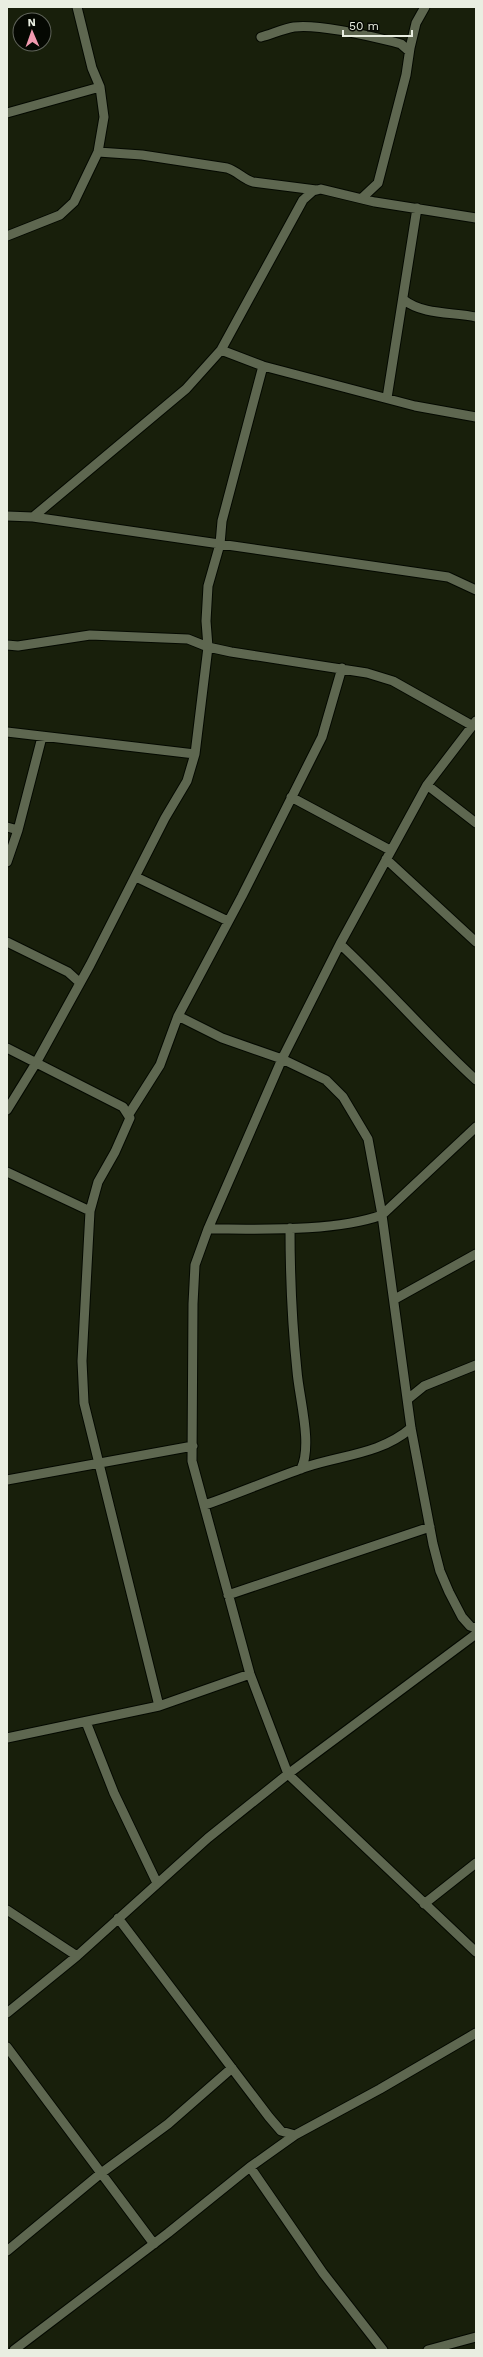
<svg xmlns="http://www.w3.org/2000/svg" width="483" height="2357" font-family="'Work Sans',sans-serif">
	<rect width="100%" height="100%" fill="#181f0b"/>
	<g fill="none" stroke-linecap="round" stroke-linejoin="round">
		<defs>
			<path id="minor" d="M261,37C272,34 283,29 294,27C318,24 370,36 394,42L401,44L409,51
				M7,113L100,87
				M98,152L142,155L227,168C237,171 243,179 253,182L316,190
				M362,198L378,183L406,75L410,48L416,23L425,7
				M7,236L60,215L74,202L98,152L104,117L100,87L92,68L77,7
				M404,300C423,315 453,312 476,317
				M221,350L263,366L415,406L476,417
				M387,398L417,208
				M7,516L33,517L448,577L476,590
				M33,517L186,389L221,350L303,200L313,191L321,189L375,202L476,218
				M7,645L18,646L90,635L188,639L208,647L231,652L367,673L393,681L473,726
				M476,721L427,785L340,944L282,1059L208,1229L195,1265L193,1304L192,1461L250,1674L288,1774L476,1952
				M7,732L195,754
				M427,785L476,823
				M291,797L390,850
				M7,827L18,830
				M386,859L476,942
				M7,862L18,830L42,737
				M136,877L228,921
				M7,942L68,972L79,982
				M340,944C387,988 428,1036 476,1080
				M178,1016L222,1038L282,1059L326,1080L343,1097L368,1139L382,1215L411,1428L433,1544L440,1571L449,1592L462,1617L470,1626L476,1628
				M7,1048L123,1107L130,1118L115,1152L98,1182L90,1211L82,1361L84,1403L159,1706
				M7,1110L36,1063L90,965L165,818L187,781L195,754L208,647L206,621L208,586L220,544L222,521L263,366
				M129,1114L160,1065L178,1016L242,896L322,737L342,668
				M7,1172L90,1211
				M290,1228C290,1275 292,1323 297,1371C299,1398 313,1445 301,1469
				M208,1229C259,1229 335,1232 382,1215L476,1127
				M395,1299L476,1254
				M408,1399L424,1386L476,1365
				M7,1480L193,1446
				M205,1505C239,1493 272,1479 306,1467C342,1455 381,1454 411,1428
				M228,1595L430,1527
				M86,1722L114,1793L157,1883
				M7,1738L159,1706L250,1674
				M424,1904L476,1863
				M7,1910L77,1956
				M118,1918L269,2117L281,2131L295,2135
				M7,2013L77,1956L208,1838L288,1774L476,1634
				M7,2047L154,2244
				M250,2167L323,2273L383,2350
				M7,2251L100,2174L168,2124L232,2068
				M14,2350L168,2233L250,2167L295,2135L380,2089L476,2033
				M428,2350L476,2337"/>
		</defs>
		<use href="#minor" stroke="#040900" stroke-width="11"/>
		<use href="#minor" stroke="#5e6750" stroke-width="9"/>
	</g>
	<rect width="483" height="2357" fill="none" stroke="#e9eee1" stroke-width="16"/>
	<g transform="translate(32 32) rotate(358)"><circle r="19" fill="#050802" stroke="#60645b"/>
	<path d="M0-3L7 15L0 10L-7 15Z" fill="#f29ab0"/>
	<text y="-6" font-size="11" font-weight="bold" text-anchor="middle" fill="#e9eee1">N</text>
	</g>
	<path d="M343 30v6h69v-6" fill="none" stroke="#e9eee1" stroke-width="2"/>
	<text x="349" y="30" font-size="12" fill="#e9eee1" stroke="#050802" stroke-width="3" paint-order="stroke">50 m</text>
</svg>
